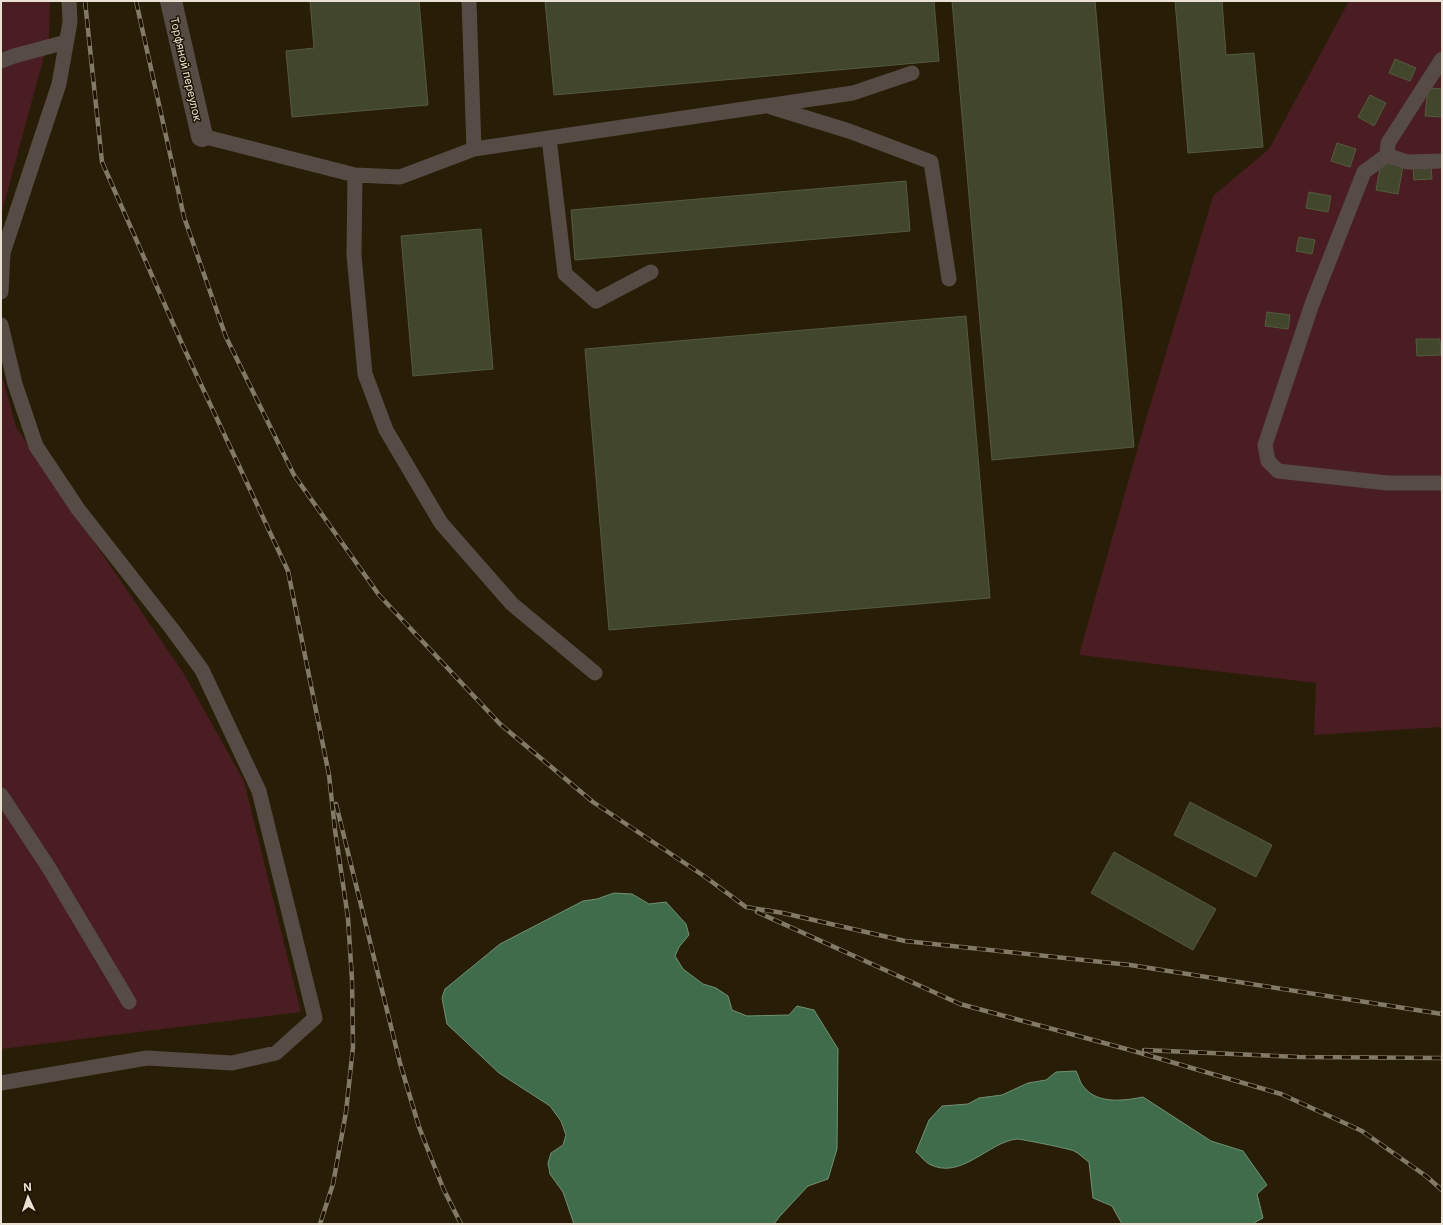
<svg xmlns="http://www.w3.org/2000/svg" width="1443" height="1225" font-family="Inter,sans-serif">
	<rect width="100%" height="100%" fill="#281d06"/>
	<path fill="#491d21" d="M1,1H50L49,38L1,215Z
		M1349,1H1442V727L1314,735L1316,683L1079,655L1146,419L1213,196L1269,149Z
		M1,372L16,427L184,674L244,781L301,1012L1,1049Z"/>
	<path fill="#3f6d4b" stroke="#729074" d="M614,893L632,894L649,904L666,902L686,924L689,935L679,947L675,956L683,969L703,984L716,988L728,996L732,1010L747,1016L789,1015L797,1006L814,1010L838,1049L837,1149L828,1179L808,1186L780,1216L774,1224H574L563,1192L550,1174L548,1163L551,1153L563,1145L566,1135L561,1121L550,1106L499,1073L447,1024L442,998L445,989L500,944L583,901L597,899Z
		M1076,1071C1078,1074 1079,1079 1081,1083C1094,1105 1122,1101 1143,1097L1211,1141L1243,1151L1267,1185L1257,1194L1263,1218L1252,1224H1122L1112,1206L1093,1198L1089,1162C1084,1159 1079,1153 1074,1151C1071,1149 1021,1139 1017,1139C988,1142 961,1181 929,1164C924,1161 920,1155 916,1152L929,1120L942,1106L968,1104L979,1098L1002,1095L1028,1083L1046,1080L1056,1072Z"/>
	<path fill="#41462d" stroke="#545a40" d="M310,1H419L428,105L292,117L286,51L314,48Z
		M545,1H934L939,61L554,95Z
		M952,1H1095L1134,447L992,460Z
		M1175,1H1222L1226,55L1254,53L1263,147L1188,153Z
		M1395,59L1416,68L1410,81L1389,73Z
		M1428,88L1442,89V117L1425,116Z
		M1370,95L1386,103L1374,126L1358,117Z
		M1337,143L1356,149L1350,167L1331,161Z
		M1381,162L1403,166L1398,194L1376,190Z
		M1431,166L1432,179L1414,180L1413,167Z
		M906,181L910,231L575,260L571,210Z
		M1309,192L1331,196L1328,212L1306,208Z
		M481,229L493,369L413,376L401,236Z
		M1299,237L1315,240L1312,254L1296,251Z
		M1267,312L1290,315L1288,329L1265,326Z
		M966,316L990,598L609,630L585,349Z
		M1416,339H1440L1441,355L1417,356Z
		M1190,802L1272,845L1256,877L1174,835Z
		M1114,852L1216,909L1193,950L1091,893Z"/>
	<g fill="none" stroke-linecap="round" stroke-linejoin="round">
		<path stroke="#574b45" stroke-width="15" d="M1,61L14,56L66,42
			M771,107L849,131L931,162L949,279
			M202,136L355,175L354,255L365,374L386,430L441,523L512,604L595,673
			M549,138L853,93L912,73
			M474,149L549,138L565,274L596,301L651,272
			M1387,155L1388,143L1442,59
			M1442,161L1407,162L1387,155L1364,172L1312,304L1265,445L1268,461L1278,471L1387,483H1442
			M355,175L400,177L474,149L469,1
			M1,292L3,253L59,84L70,22L69,1
			M1,325L15,384L36,446L78,509L172,629L202,670L259,791L315,1018L276,1053L232,1063L147,1058L1,1083
			M1,795L49,868L129,1002"/>
		<path stroke="#574b45" stroke-width="22" d="M171,1L202,136"/>
		<defs>
			<path id="rail" d="M85,1L102,162L183,346L288,571L329,775L335,830L348,918L352,980L353,1047L346,1112L333,1184L320,1224
				M136,1L184,217L226,337L294,475L379,595L500,724L593,802L704,876L746,907L783,913L905,941L1130,965L1442,1014
				M336,804L400,1063L419,1127L443,1188L461,1224
				M757,912L960,1004L1130,1050L1281,1094L1362,1131L1426,1176L1442,1190
				M1144,1050L1299,1057L1442,1058"/>
		</defs>
		<use href="#rail" stroke="#827966" stroke-width="4.5"/>
		<use href="#rail" stroke="#1e1300" stroke-width="3" stroke-dasharray="9" stroke-linecap="butt"/>
	</g>
	<g text-anchor="middle" stroke-width="3" stroke-linejoin="round" paint-order="stroke">
		<g font-size="11" fill="#e9e2d4" stroke="#1e1300">
			<text transform="translate(186 69) rotate(77)" y="4">Торфяной переулок</text>
		</g>
	</g>
	<rect width="1443" height="1225" fill="none" stroke="#e9e2d4" stroke-width="4"/>
	<g transform="translate(28 1197) rotate(357)" stroke="#1e1300" stroke-width="3" paint-order="stroke">
	<path d="M0-3L7 15L0 10L-7 15Z" fill="#e9e2d4"/>
	<text y="-6" font-size="11" font-weight="bold" text-anchor="middle" fill="#e9e2d4">N</text>
	</g>
</svg>
